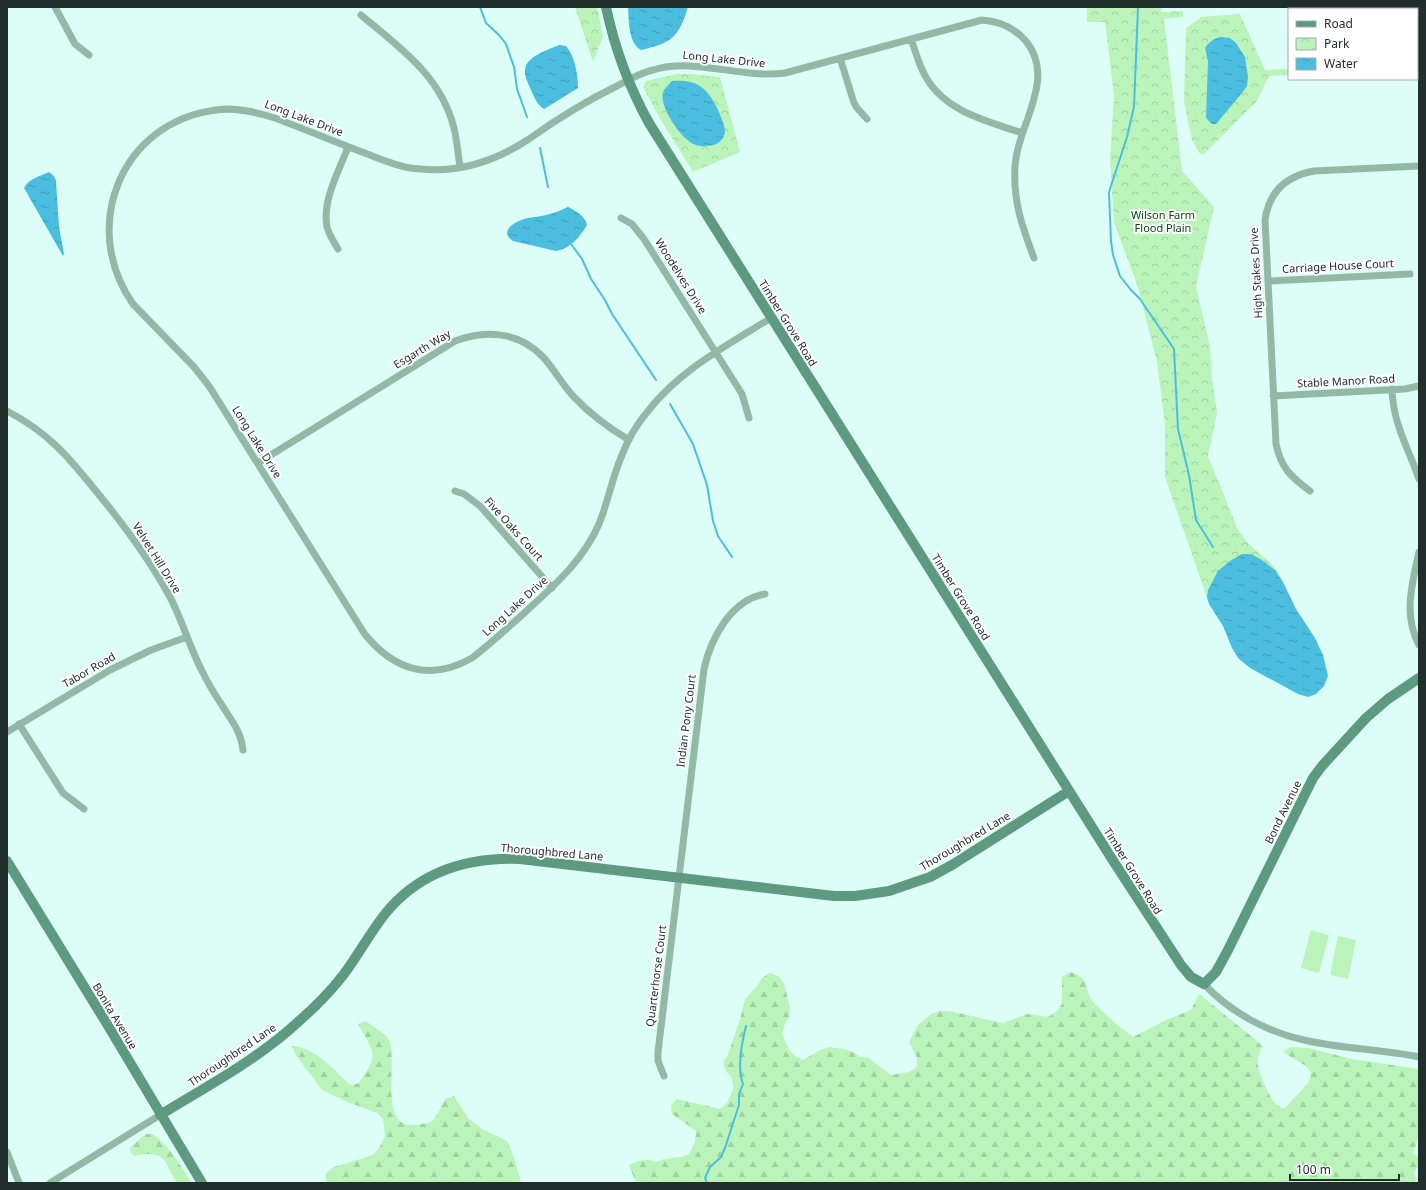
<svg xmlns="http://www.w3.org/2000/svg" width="1426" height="1190" font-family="'Noto Sans',sans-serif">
	<defs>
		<pattern id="forest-firs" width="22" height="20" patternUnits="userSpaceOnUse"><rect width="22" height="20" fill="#baf4bb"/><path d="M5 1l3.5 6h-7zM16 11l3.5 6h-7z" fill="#a0d2a1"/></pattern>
		<pattern id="park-crowns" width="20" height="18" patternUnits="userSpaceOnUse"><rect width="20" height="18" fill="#baf4bb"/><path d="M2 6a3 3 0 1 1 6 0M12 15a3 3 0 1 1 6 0" fill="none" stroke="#a0d2a1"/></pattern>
		<pattern id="water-ripples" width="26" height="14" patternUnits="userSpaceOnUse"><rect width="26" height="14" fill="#4bbee0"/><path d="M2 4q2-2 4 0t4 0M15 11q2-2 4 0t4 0" fill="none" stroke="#3e9bb6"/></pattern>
	</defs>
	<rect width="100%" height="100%" fill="#dcfef7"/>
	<path fill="url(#forest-firs)" d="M1070,972C1093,979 1082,990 1095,1004C1106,1016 1120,1027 1133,1037L1166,1020L1191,1010L1199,994L1256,1040L1262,1046C1259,1052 1257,1058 1258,1065C1259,1074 1269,1098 1276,1104C1278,1106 1281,1107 1284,1109L1309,1082L1311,1073L1306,1066L1283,1052L1290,1047L1309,1048L1351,1059L1419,1069C1419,1092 1423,1133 1413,1153L1419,1157V1166L1414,1172L1417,1183H636L629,1165L638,1161L648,1160L656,1162L664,1159L681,1157L689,1154L695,1142L696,1131L672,1114L671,1105L677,1099L720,1109L727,1103L734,1087L731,1077L726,1071L723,1062L728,1055L741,1016L745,999L758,985L762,978L770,973L778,976L784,983L790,1008L789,1017L784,1026L782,1034L789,1050L795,1056L803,1060L820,1050L829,1047L844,1049L853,1052L860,1057L869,1058L891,1075L909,1072L917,1067V1058L909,1042L918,1025L931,1014L940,1011H949L1003,1023L1027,1014L1048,1017L1057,1011L1062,1004V977Z
		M366,1021C371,1025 384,1033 388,1038C400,1057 376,1129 415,1125C419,1124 424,1124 428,1123C436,1121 441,1106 445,1099L454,1096L468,1118L482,1129L507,1141L514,1157L521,1183H326V1173L334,1167L371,1156L378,1150L385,1136L383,1119L377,1113L345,1101L322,1090L295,1054L292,1046C315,1047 334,1070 350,1085L359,1083C380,1054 374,1053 358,1024Z
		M147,1134H152C170,1145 180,1166 192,1183H177C163,1161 167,1149 134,1156L131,1153L130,1148L143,1136Z"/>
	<path fill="url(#park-crowns)" d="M575,7H597L603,36L593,62Z
		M1087,7H1161V12L1183,11V17L1164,19L1182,171L1214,207L1196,286L1210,347L1212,378L1217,412L1208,456L1238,530L1249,544L1274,566L1283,581L1288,599L1237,639L1210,606L1165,477V424L1157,362L1138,287L1114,222L1110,159L1114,96L1105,22H1087Z
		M1240,14L1265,70L1289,69V75L1269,76L1257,101L1204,154H1200L1192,140L1184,101L1186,28L1200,18V17Z
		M677,74H690L720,77L740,152L693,172L658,115L643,87L646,81Z"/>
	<path fill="#baf4bb" d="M1311,930L1329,935L1319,973L1301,968Z
		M1338,936L1356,940L1348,979L1330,975Z"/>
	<path fill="url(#water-ripples)" d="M628,7H688C679,37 672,43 641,50C628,43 629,20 628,7Z
		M1221,37L1230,38L1236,43L1245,57L1248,77L1247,86L1242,93L1216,124H1212L1206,118L1208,61L1205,48C1209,42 1214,38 1221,37Z
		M559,45L566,46C575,56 578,75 578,88L544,109C536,104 534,96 530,88C528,83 524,75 525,70C526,56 548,50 559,45Z
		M672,81C699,79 708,89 719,112C721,117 725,126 725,132C724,138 720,143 714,145C708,146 701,147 696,145C682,141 659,107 663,93C664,88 669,85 672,81Z
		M49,172L54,176L56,181L59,227L64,254L63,256L24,188C28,179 40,176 49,172Z
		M568,207C576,211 585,216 587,225C580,237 570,249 556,251L513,241C497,231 517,220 528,218C535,217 543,216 550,214C556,212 562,210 568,207Z
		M1242,554H1251L1262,560L1275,570L1284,584L1296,609L1315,638L1323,655L1328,676L1324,686L1316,694L1308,697L1298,694L1250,668L1238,658L1232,648L1223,626L1209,604L1207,597L1208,590L1218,571L1230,561Z"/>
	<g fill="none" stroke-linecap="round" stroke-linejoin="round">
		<path stroke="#4bbee0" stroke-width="2" d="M480,7L486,23L499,35L506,44L514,67L517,89L527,117
			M1138,7L1134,107L1127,137L1109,192L1111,241L1113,255L1120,276L1131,290L1140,299L1174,349L1178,429L1189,475L1196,520L1213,547
			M540,148L548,187
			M571,244L582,259L591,279L605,300L612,314L656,380
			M670,404L693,444L707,485L713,521L718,536L732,557
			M707,1183L705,1178L710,1167L721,1157L725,1148L739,1105V1094L743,1084C737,1069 742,1042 746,1026"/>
		<path stroke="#91b9a6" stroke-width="7" d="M55,7L75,44L89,55
			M361,15C400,48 441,76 454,128C457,140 458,154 460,167
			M911,39C916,52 919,67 927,79C947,112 987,121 1022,133
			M840,58L854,103L857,108L867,119
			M1417,63L1419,62
			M621,218L632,224L644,239L742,394L749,418
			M338,249C334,242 329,235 327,227C322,200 339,171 348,147
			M1268,281L1410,274
			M771,318C727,345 680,370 648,411C637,424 628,439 622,455C612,478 608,502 599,524C582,563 551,588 521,616C505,630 489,645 472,658C430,682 393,670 364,633L209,386L194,367L133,304C79,227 121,122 216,110C236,107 256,112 275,118C304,129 333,141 362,152C381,159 400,168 420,169C459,173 497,160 529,139C557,119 586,101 617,86C628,80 640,73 653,70C696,57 740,79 785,73L982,20C999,21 1014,28 1025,40C1058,79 1017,125 1015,167C1013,201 1022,226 1034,258
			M1392,389C1393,424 1408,447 1419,479
			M1273,396L1405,389L1419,386
			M7,411C51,434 70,459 100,496C127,529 152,563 172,601C183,623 190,648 202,671C207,681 213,692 220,702C230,719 241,730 243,750
			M258,463L455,341C486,329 519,332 543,357C555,370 563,386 575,398C591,415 609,428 629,440
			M455,491L464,494L480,506L552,588
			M1310,491C1291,477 1281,468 1276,444L1265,220C1269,191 1286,176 1314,171L1419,166
			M1419,552C1412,584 1403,615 1419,645
			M19,724L63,793L84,809
			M7,732L110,670L151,650L187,637
			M1204,984C1230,1012 1267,1032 1304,1040C1342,1049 1381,1049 1419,1057
			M664,1076L658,1061V1052L704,669C711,638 731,600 765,594
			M7,1152L19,1183
			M50,1183L160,1115"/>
		<path stroke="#5d9a7f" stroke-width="10" d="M606,7C615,50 628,85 649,123L1112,859L1181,965L1191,977L1204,984L1216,972L1228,950L1313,778L1322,766L1366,718L1388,699L1419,678
			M7,861L107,1024L202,1183
			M160,1115C207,1086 257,1060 298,1022C314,1008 331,991 344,974C358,955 370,933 385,914C419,872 467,857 520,859L834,896H855L889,891L930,877L952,865L1069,791"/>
	</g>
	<g text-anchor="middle" stroke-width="4" stroke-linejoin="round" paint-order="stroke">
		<g font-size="11" fill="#212e2c" stroke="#fff">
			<text transform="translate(724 59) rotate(6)" y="4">Long Lake Drive</text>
			<text transform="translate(304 118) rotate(21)" y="4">Long Lake Drive</text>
			<text transform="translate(1338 266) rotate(-3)" y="4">Carriage House Court</text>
			<text transform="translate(1256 273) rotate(-93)" y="4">High Stakes Drive</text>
			<text transform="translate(681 276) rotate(58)" y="4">Woodelves Drive</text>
			<text transform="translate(788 323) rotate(58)" y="4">Timber Grove Road</text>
			<text transform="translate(422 349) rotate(-31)" y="4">Esgarth Way</text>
			<text transform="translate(1346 381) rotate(-3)" y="4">Stable Manor Road</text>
			<text transform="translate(257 442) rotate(58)" y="4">Long Lake Drive</text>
			<text transform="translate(514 529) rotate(48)" y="4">Five Oaks Court</text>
			<text transform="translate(157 558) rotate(58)" y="4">Velvet Hill Drive</text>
			<text transform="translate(961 597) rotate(58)" y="4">Timber Grove Road</text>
			<text transform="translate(515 606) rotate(-42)" y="4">Long Lake Drive</text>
			<text transform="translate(89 670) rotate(-30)" y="4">Tabor Road</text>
			<text transform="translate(686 721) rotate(-83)" y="4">Indian Pony Court</text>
			<text transform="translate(1283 812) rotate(-64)" y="4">Bond Avenue</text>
			<text transform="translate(965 841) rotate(-31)" y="4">Thoroughbred Lane</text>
			<text transform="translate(552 852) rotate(5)" y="4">Thoroughbred Lane</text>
			<text transform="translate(1133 871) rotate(58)" y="4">Timber Grove Road</text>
			<text transform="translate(656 976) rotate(-83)" y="4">Quarterhorse Court</text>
			<text transform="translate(115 1016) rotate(59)" y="4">Bonita Avenue</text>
			<text transform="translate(232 1055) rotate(-34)" y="4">Thoroughbred Lane</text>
		</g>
		<g font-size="11" fill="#004c0f" stroke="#fff">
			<text x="1163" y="219">Wilson Farm<tspan x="1163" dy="13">Flood Plain</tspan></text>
		</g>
	</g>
	<rect width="1426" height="1190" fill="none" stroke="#212e2c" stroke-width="16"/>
	<rect x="1288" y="8" width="130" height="72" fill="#ffffff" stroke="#a6abab"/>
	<rect x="1296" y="21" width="20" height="6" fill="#5d9a7f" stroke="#a6abab"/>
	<text x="1324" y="28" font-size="12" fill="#212e2c">Road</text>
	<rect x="1296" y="38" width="20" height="12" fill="url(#park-crowns)" stroke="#a6abab"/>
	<text x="1324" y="48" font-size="12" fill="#212e2c">Park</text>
	<rect x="1296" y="58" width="20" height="12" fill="url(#water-ripples)" stroke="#a6abab"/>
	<text x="1324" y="68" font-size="12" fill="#212e2c">Water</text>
	<path d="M1290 1174v6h109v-6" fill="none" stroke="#212e2c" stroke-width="2"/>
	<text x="1296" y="1174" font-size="12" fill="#212e2c" stroke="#ffffff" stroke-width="3" paint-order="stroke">100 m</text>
</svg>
